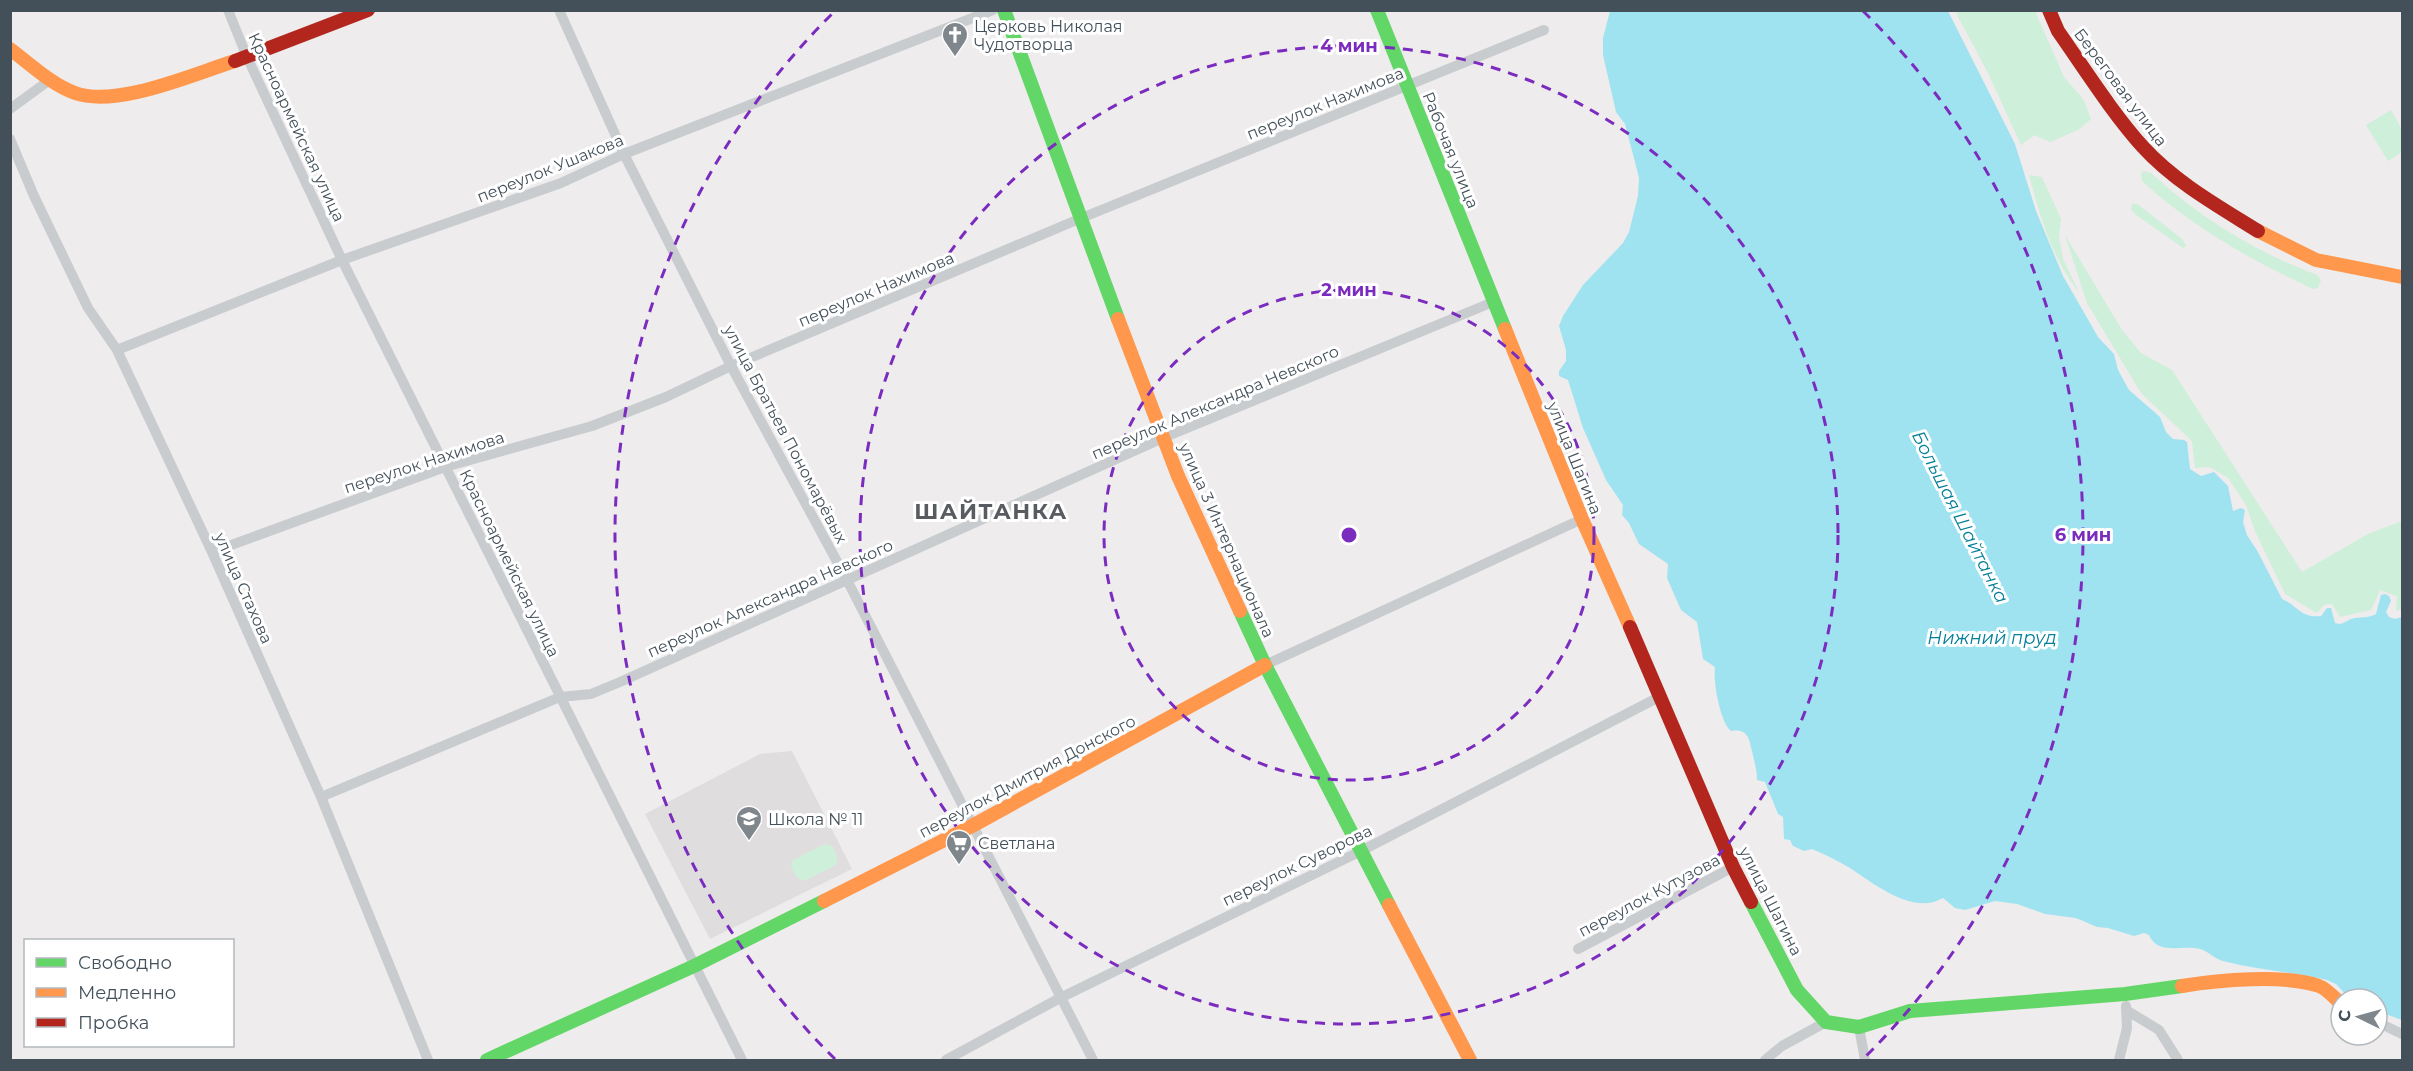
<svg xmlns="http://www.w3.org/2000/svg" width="2413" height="1071" font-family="Montserrat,sans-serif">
	<rect width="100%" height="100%" fill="#eeecec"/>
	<path fill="#dfddde" d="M792,751L852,869L710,939L645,814L760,754Z"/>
	<path fill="#ceefd9" d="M1955,11H2035L2064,77L2083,99L2091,119L2078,130L2050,142L2034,135L2021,145L1988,73Z
		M2391,110L2402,130V152L2388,161L2366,125Z
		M2143,171L2151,173C2199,217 2255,252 2317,275L2321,280L2318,288L2313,289C2252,261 2191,226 2142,181L2141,174Z
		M2029,175L2042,177L2061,219L2059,237L2063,259L2079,292C2052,259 2040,216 2029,175Z
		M2132,203L2139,205L2182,239L2186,246L2183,248L2135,214L2131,210Z
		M2065,235L2122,330L2141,353L2172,370L2302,572L2368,534L2402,521V609L2396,611L2397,596L2380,590L2371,610L2340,617L2332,604L2324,605L2317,613L2285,594L2255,531L2246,505L2228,478L2210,467L2195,468L2192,441L2141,393L2087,303Z
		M825,844L832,846L837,856L836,865L804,881L797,878L791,867L793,860Z"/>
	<path fill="#9fe3f1" d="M1610,11H1948L2015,144L2036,211L2063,276L2098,337L2114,354L2118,370L2129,390L2160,417L2166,432L2173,439L2184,440L2187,442L2190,469L2201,476L2214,472L2228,486L2233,511L2241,508L2245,510L2243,522L2247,535L2258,552L2282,599C2299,606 2300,618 2321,616L2327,608H2331L2335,623L2340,624C2345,623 2349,619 2355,618C2363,617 2368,618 2376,614L2381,595L2385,594L2389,596L2391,601L2386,612L2389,617L2395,619L2402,617V1020L2377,1011V999H2350L2336,984L2327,980C2293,972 2257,970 2223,961C2215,959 2210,953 2203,950C2185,943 2158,957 2149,935L2144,933L2134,936L2108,928L2097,927L2076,918L2045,914L2017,904L1995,901L1965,910L1955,908L1943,898C1913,916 1873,883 1850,868C1838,861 1824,854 1812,849L1804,851L1793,846L1790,840L1784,839L1783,817L1778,814L1765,782L1757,780C1757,769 1754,761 1752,751C1749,739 1748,728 1731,731C1720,722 1713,682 1715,667L1703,659L1697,622L1681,610L1667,578L1668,564L1639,544L1629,523L1622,515L1623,505L1606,480L1583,428L1568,380L1559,376V371L1566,361V350L1559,326L1563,316L1583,285L1623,243L1629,232L1638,196L1639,178L1635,162L1625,124L1616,112L1603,55V38Z"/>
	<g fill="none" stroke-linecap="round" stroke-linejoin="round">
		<path stroke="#c9ccce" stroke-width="10" d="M228,10L247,57L342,260L742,1060
			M559,10L624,154L731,366L847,580L1093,1060
			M10,109L51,79
			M10,139L34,196L88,308L117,350L212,552L321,797L428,1060
			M117,350L342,260L561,183L624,154L993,10
			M212,552L445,467L592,426L666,397L731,366L1079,219L1544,30
			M1265,665L1582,519
			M321,797L560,697L591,694L620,682L1163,438L1493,302
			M1578,949L1733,867
			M2126,1010L2159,1030L2178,1060
			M2377,1022L2402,1034
			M1859,1027L1865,1060
			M946,1060L1060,998L1361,851L1661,696
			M1765,1060L1782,1046L1826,1022
			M2119,1060L2127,1028L2126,1006"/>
		<path stroke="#63d668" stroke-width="14" d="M1004,10L1118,319
			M1377,10L1505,329
			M1240,611L1265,665L1389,905
			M1751,902L1797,990L1826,1022L1859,1027L1910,1011L2125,994L2182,986
			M487,1060L694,966L824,901"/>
		<path stroke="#ff974d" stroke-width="14" d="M10,49C30,64 52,85 75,93C117,108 193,74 235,61
			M2258,231L2316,260L2402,277
			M1118,319L1178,476L1240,611
			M1505,329L1582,519L1630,627
			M824,901L972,826L1265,665
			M1389,905L1470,1060
			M2182,986C2218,980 2285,974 2319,986C2327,989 2335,998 2341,1004"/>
		<path stroke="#b3261e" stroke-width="14" d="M2049,10L2058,31C2084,68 2113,114 2143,147C2175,182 2218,206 2258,231
			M235,61L368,10
			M1630,627L1733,867L1751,902"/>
	</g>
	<g fill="none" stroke="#7b2cbf" stroke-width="3" stroke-dasharray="10 8">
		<circle cx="1349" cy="535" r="245"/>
		<circle cx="1349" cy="535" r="489"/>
		<path d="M835 1059A734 734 0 0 1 835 11M1863 11A734 734 0 0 1 1863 1059"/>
	</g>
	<defs>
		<symbol id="church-pin" viewBox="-11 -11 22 30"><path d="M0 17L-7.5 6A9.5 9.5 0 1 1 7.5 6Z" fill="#7f878d" stroke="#fff"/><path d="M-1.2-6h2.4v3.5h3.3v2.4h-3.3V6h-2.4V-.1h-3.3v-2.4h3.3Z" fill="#fff"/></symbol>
		<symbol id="school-pin" viewBox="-11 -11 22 30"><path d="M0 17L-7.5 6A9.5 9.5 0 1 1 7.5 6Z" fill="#7f878d" stroke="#fff"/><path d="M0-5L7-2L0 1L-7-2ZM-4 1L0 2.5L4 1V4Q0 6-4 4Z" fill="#fff"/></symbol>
		<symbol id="supermarket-pin" viewBox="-11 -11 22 30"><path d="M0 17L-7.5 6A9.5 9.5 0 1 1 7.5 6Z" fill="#7f878d" stroke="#fff"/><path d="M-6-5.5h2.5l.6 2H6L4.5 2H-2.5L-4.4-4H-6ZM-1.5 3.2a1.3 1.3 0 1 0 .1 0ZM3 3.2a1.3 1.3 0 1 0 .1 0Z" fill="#fff"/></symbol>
	</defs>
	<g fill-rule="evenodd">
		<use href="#church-pin" x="940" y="20" width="30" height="40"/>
		<use href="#school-pin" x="734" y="804" width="30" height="40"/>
		<use href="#supermarket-pin" x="944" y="828" width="30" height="40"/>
	</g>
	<g text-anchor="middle" stroke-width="6" stroke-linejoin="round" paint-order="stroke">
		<g font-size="16" fill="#43505a" stroke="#fff" text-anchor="start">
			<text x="974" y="32">Церковь Николая<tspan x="974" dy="18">Чудотворца</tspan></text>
			<text x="768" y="825">Школа № 11</text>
			<text x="978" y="849">Светлана</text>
		</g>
		<g font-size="16" fill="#43505a" stroke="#fff">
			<text transform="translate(2121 87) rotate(53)" y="6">Береговая улица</text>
			<text transform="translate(1325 103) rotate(-22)" y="6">переулок Нахимова</text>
			<text transform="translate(297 127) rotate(65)" y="6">Красноармейская улица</text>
			<text transform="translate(1451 150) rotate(68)" y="6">Рабочая улица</text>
			<text transform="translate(550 168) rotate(-22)" y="6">переулок Ушакова</text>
			<text transform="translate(876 289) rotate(-23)" y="6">переулок Нахимова</text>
			<text transform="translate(1215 402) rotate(-23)" y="6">переулок Александра Невского</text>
			<text transform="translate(786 434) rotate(62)" y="6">улица Братьев Пономарёвых</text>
			<text transform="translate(1575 458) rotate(68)" y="6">улица Шагина</text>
			<text transform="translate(424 462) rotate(-18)" y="6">переулок Нахимова</text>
			<text transform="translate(1227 540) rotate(66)" y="6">улица 3 Интернационала</text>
			<text transform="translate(510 563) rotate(64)" y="6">Красноармейская улица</text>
			<text transform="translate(244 588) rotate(66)" y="6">улица Стахова</text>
			<text transform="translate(770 598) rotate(-24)" y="6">переулок Александра Невского</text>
			<text transform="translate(1027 776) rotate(-28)" y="6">переулок Дмитрия Донского</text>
			<text transform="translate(1297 865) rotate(-26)" y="6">переулок Суворова</text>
			<text transform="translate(1649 895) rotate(-28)" y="6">переулок Кутузова</text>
			<text transform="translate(1771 901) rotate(63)" y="6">улица Шагина</text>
		</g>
		<g font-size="18" font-style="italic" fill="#037f98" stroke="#fff">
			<text transform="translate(1960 517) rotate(63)" y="6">Большая Шайтанка</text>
			<text x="1992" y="644">Нижний пруд</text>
		</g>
		<g font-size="22" font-weight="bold" letter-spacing="1.5" fill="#585c61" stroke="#fff">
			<text x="991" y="519">ШАЙТАНКА</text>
		</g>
	</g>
	<circle cx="1349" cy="535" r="9" fill="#7b2cbf" stroke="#fff" stroke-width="3"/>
	<g font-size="18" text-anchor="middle" font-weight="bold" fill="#7b2cbf" stroke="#fff" stroke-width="6" stroke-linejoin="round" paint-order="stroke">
		<text x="1349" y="52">4 мин</text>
		<text x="1349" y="296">2 мин</text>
		<text x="2083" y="541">6 мин</text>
	</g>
	<rect width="2413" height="1071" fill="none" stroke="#43505a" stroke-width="24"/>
	<rect x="24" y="939" width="210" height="108" fill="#ffffff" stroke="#b4b9bd" stroke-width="1.5"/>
	<rect x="36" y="958" width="30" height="9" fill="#63d668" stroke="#b4b9bd" stroke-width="1.5"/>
	<text x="78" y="969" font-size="18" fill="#43505a">Свободно</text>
	<rect x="36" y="988" width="30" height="9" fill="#ff974d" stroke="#b4b9bd" stroke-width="1.5"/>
	<text x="78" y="999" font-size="18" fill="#43505a">Медленно</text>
	<rect x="36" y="1018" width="30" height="9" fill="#b3261e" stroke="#b4b9bd" stroke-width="1.5"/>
	<text x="78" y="1029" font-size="18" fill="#43505a">Пробка</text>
	<g transform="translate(2359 1017) rotate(275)"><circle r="28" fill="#ffffff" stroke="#b4b9bd" stroke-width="1.5"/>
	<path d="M0-4.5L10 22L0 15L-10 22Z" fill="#7f878d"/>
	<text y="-9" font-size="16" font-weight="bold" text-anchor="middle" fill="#43505a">С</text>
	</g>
</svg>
